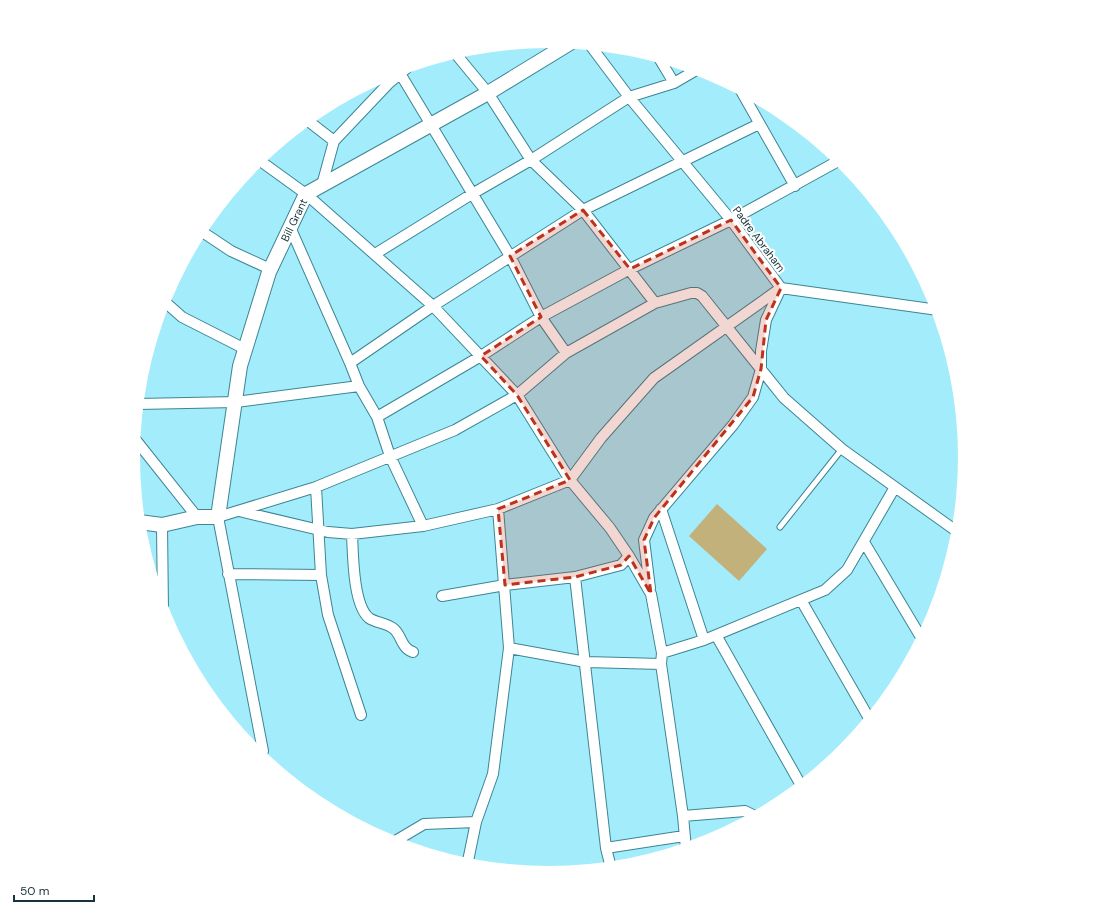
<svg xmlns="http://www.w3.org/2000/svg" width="1099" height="915" font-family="'DM Sans',sans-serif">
	<rect width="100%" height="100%" fill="#a3ecfb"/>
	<path fill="#c3b17b" d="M717,504L767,549L739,581L689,536Z"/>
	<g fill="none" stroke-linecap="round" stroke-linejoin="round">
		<defs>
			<path id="lane" d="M780,527L842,449
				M953,554L957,531"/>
			<path id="street" d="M590,45L629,97L731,220L781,288L766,320L761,351V369L753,397L733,425L654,518L644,540L650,588
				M455,53L488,93L531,160L583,210L655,303
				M659,58L674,83
				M398,70L510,256L541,317L566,353
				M740,89L795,186
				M307,120L334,141
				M259,160L306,194L433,306L517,395L570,480L610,528L629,556L651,594L662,653L661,664L683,816L686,849
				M322,185L334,141L388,84L407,68
				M290,227L350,363L359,386L377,417L390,456L423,526
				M201,231L231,251L270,269
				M375,254L472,194L531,160L629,97L674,83L698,69
				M164,301L182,317L245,349
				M350,363L433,306L583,210L759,124
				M138,404L236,402L359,386
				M377,417L481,356L541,317L630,269L731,220L840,160
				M135,439L197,517
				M316,487L321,575L328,615L361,715
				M661,509L704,640
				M239,511L328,532L352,534L423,526L498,509L570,480L601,438L654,378L781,288L938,310
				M162,525L163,611
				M352,534C353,554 353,605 369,618C376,623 387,623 394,629C402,636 401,648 413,652
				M864,542L922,639
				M228,574L321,575
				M575,577L606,848L611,868
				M442,596L505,585L575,577L621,565L629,556
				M801,600L870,720
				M716,635L802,787
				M509,648L586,662L661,664
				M662,653L704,640L825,590L847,570L895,487
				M263,751L218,517L316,487L455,430L517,395L566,353L655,303L691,293H697L702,296L784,398L842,449L959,533
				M683,816L745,811L753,815L755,818
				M392,843L424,824L476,822
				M606,848L684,836
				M467,866L476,822L493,774L509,648L498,509"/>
			<path id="secondary" d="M139,522L162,525L197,517H218L240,366L269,272L306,194L488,93L570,43"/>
		</defs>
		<use href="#lane" stroke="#3d8593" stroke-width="7"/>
		<use href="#street" stroke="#3d8593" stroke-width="12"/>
		<use href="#secondary" stroke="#3d8593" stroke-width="16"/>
		<use href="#lane" stroke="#fff" stroke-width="5"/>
		<use href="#street" stroke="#fff" stroke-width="10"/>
		<use href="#secondary" stroke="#fff" stroke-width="14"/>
	</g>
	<path fill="#bd321a" fill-opacity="0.2" stroke="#bd321a" stroke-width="3" stroke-dasharray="8 5" stroke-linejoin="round" d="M583,210L630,269L731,220L781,288L766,320L761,369L753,397L654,518L644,540L651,594L629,556L621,565L575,577L505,585L498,509L570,480L517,395L481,356L541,317L510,256Z"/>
	<g text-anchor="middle" stroke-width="4" stroke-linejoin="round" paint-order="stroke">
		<g font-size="11" fill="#16343a" stroke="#fff">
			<text transform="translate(294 220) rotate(-64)" y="4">Bill Grant</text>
			<text transform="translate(759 239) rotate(53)" y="4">Padre Abraham</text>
		</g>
	</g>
	<path d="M0 0H1099V915H0ZM140 457a409 409 0 1 1 818 0a409 409 0 1 1-818 0Z" fill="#fff" fill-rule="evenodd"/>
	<path d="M14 895v6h80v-6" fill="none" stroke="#16343a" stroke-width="2"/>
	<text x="20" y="895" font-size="12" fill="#16343a" stroke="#ffffff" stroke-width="3" paint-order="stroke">50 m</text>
</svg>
